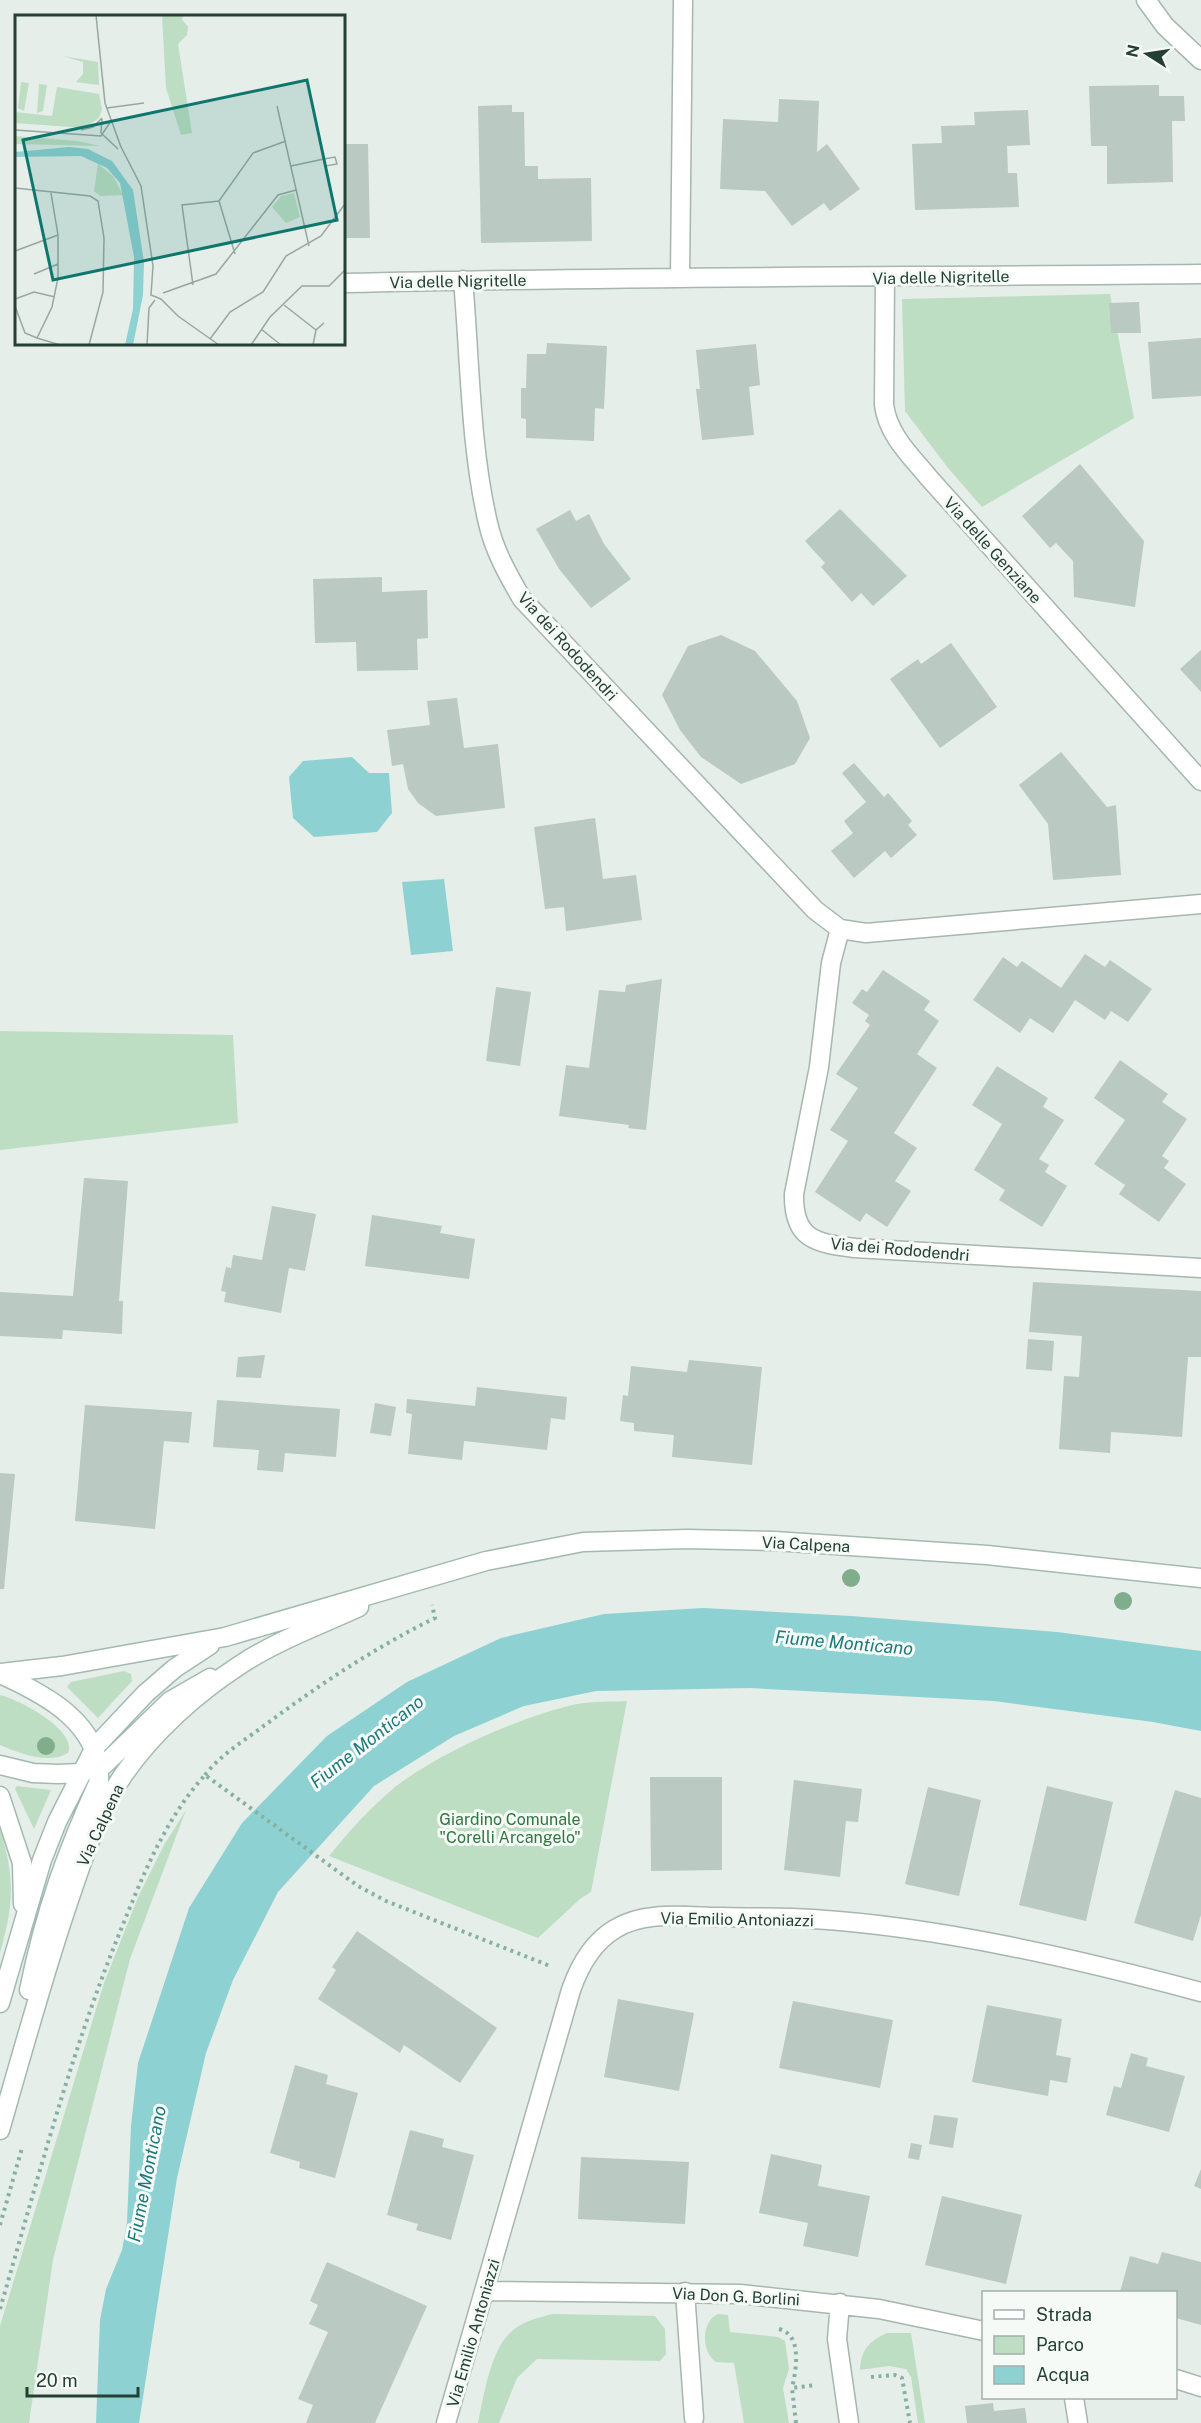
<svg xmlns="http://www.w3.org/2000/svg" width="1201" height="2423" font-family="'Public Sans',sans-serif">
	<rect width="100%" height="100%" fill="#e5eee9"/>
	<path fill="#bedec3" d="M1110,294L1134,418L982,507L948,468L905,411L902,299Z
		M0,1031L233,1035L238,1123L0,1150Z
		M124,1671L131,1674L132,1681L98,1718L67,1687L71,1682Z
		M0,1695C18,1699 78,1730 68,1753C48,1765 19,1753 0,1745Z
		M627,1701L591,1892L580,1899L538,1938L329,1856C349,1831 370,1808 395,1787C440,1752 522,1716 577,1704C593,1701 611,1702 627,1701Z
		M17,1786L51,1790L34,1829L15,1789Z
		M186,1810L130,1959L53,2260L29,2423H0V2326L104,1983L139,1895L164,1845Z
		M0,1829C15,1878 14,1904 0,1953Z
		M552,2314L655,2316L665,2329L666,2354L660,2361L537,2359L517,2378L499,2423H478C484,2396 490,2350 512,2331C523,2321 538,2318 552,2314Z
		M718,2314L728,2315L730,2332L778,2337L785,2341L789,2369L783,2388L789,2423H744L734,2363L716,2362C701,2352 701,2321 718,2314Z
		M887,2333H911L925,2423H918L911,2377L906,2369L889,2366L860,2370C861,2350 869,2341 887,2333Z"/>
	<path fill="#8ed1d2" d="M352,757L369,773H389L392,813L377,832L314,837L293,818L289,777L303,761Z
		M444,879L453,951L411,955L402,882Z
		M703,1608L851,1616L1057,1632L1201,1651V1731L1153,1722L994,1701L750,1688L596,1691L524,1706L454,1736L374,1786L278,1892L233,1980L206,2053L177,2178L139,2423H96L100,2320L106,2289L122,2250L127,2222L131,2126L138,2063L189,1908L242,1823L327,1736L407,1682L501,1638L604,1614Z"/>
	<path fill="#bac9c1" d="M1159,85V96H1184L1185,121H1172L1173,182L1107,184V146H1091L1089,86Z
		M779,99L819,101L817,152L827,144L860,189L830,211L824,203L792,226L765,191L720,189L723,119L778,122Z
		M512,105V112H524L525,166H538V179L591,178L592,241L481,243L478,106Z
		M1028,110L1030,145L1007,146L1008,173H1017L1019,207L915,210L912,144L942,143L941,126L975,125L974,112Z
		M344,144H368L370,238H344Z
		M1139,302L1141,333H1111L1109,303Z
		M1201,338V396L1152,399L1148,342Z
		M547,343L607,346L604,409L595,408L594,441L526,438V419L521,418V388H526L527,354H546Z
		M756,344L760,385L749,387L754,435L702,440L696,389H700L696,350Z
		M1080,464L1144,541L1135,607L1074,597L1073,561L1056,543L1050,548L1022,516Z
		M840,509L907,576L873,606L861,593L852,602L821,567L825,563L805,541Z
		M570,510L576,521L589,514L604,544L631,579L591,608L559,569L536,529Z
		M382,577V592L427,590L428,638L417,639L418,670L357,671L356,642L315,643L313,579Z
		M721,635L755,651L797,701L810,738L795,764L741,784L701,757L680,730L662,695L688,646Z
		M951,643L997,707L940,748L890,679L918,659L921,664Z
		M1201,650V692L1180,669Z
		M457,698L464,748L498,744L505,808L436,816L418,803L408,789L403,764L392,766L387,730L430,725L427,701Z
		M1061,752L1107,807L1116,805L1121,875L1053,880L1048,824L1019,785Z
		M854,763L884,797L888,793L912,821L908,825L917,835L891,858L885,851L854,878L831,851L853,833L844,821L866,802L842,773Z
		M595,818L603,879L636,875L642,920L566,931L564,907L545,909L534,827Z
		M1085,954L1105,967L1110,960L1152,989L1128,1022L1111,1011L1105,1020L1075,1000L1053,1033L1030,1018L1020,1033L973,1000L1003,957L1017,967L1022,961L1061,988Z
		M883,970L930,1001L924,1010L939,1021L917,1054L937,1068L894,1133L917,1148L895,1181L911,1191L887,1227L866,1213L860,1222L815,1192L848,1141L830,1130L858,1088L836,1074L870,1025L865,1021L869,1015L852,1003L862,989L867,992Z
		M662,979L646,1130L628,1128L629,1125L559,1116L566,1065L589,1068L599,990L625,992L626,985Z
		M496,987L531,992L520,1066L486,1061Z
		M1120,1060L1168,1094L1162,1102L1187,1119L1162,1156L1169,1161L1164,1168L1186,1184L1159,1222L1119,1194L1125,1185L1094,1164L1125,1120L1094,1098Z
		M997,1066L1048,1098L1043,1107L1064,1120L1039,1159L1049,1165L1045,1172L1067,1186L1042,1227L999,1200L1005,1190L974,1170L1002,1124L972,1105Z
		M84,1178L128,1181L119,1301H123L122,1334L63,1330L62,1339L0,1336V1292L73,1296Z
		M272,1206L316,1214L305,1271L289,1268L281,1313L224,1302L226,1292L221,1291L226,1267L231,1268L233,1255L262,1260Z
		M372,1215L442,1226L440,1233L475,1239L469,1279L365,1266Z
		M1033,1282L1201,1291V1357H1188L1182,1437L1111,1432L1110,1453L1059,1449L1064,1376L1079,1377L1082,1336L1029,1332Z
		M1028,1339L1054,1341L1052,1371L1026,1369Z
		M265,1355L261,1378L236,1377L238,1357Z
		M689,1360L762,1367L752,1465L672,1457L674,1435L634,1431V1423L620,1421L623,1395L628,1396L631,1366L687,1372Z
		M477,1387L567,1397L565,1420L551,1418L547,1450L464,1441L462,1460L408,1454L412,1414L406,1413L407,1399L475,1406Z
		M217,1400L340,1409L336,1457L285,1453L283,1472L257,1470L259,1450L213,1447Z
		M375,1403L396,1407L391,1436L370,1433Z
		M85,1405L192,1412L189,1443L164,1441L155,1529L75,1521Z
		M0,1473L15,1474L4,1589H0Z
		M650,1777H722V1870L651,1871Z
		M794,1780L862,1789L858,1822L846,1821L840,1877L784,1870Z
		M1047,1786L1113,1802L1086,1921L1019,1905Z
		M928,1787L981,1800L959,1896L905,1884Z
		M1175,1790L1201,1798V1915L1193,1941L1134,1923Z
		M357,1931L497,2028L460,2083L404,2045L400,2053L318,1999L336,1970L332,1967Z
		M618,1999L694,2013L679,2091L604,2077Z
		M793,2001L893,2020L880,2088L779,2068Z
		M987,2005L1062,2019L1056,2055L1071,2058L1067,2083L1050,2080L1048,2096L972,2082Z
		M1131,2053L1148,2058L1146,2066L1185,2076L1169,2132L1106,2115L1114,2086L1121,2088Z
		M295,2065L328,2075L326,2084L358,2093L335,2178L299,2168L300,2162L270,2153Z
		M934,2115L958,2118L953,2148L929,2144Z
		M410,2130L444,2139L442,2147L474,2155L451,2240L416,2230L418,2224L387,2215Z
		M911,2143L922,2145L919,2160L908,2158Z
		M771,2154L822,2165L818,2186L870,2196L858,2257L803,2246L808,2223L759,2213Z
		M581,2157L689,2162L685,2224L578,2219Z
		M1201,2169V2189L1194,2186Z
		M942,2196L1022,2215L1006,2284L925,2265Z
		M1162,2252L1201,2262V2325L1176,2318V2292H1120L1130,2256L1158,2264Z
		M327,2262L427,2306L375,2423H306L313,2405L298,2399L328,2332L309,2324L318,2305L310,2301Z
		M993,2403L994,2411L1025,2408L1027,2423H967L965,2406Z"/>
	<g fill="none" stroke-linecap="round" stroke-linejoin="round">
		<defs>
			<path id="lane" d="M685,2292L694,2418"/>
			<path id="street" d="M1146,0L1165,26L1201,60
				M680,277L683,0
				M885,278L884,405C888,435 911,456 929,478L1201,781
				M463,280C470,358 470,447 488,523C494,550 508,575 522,599L815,910L840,929L831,963L819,1067L794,1194C793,1240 816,1243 855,1248L1201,1268
				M344,283C629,276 915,277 1201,274
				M840,929L866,933L1201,904
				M486,2291L740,2294L879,2309L984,2331
				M840,2303L837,2339L849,2423
				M1176,2379L1201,2387
				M1074,2398L1078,2423
				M446,2423L571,1990C579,1967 593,1942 615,1929C645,1910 688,1917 722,1917C752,1918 783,1917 813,1919C941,1927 1077,1959 1201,1992"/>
			<path id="secondary" d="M0,1673L62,1666L225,1637L486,1561L583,1542L687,1539L774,1541L987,1555L1201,1578
				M0,1674C45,1694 102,1724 99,1781C66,1853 45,1912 29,1990
				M0,1765L33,1773L58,1774L80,1773L105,1764L170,1701L210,1678
				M0,1796L22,1863L23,1904
				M0,2003L42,1860L57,1822L95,1747L146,1693L175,1668L210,1645
				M0,2130C21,2057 41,1984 65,1912C81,1865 96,1814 124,1774C154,1731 197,1693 240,1665C276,1641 320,1625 359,1607"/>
		</defs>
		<use href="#lane" stroke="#a7b6af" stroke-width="21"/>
		<use href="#street" stroke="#a7b6af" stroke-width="21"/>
		<use href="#secondary" stroke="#a3baaf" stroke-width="21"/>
		<path stroke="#86b19e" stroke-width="4" stroke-dasharray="3 4.5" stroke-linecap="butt" d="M205,1775C220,1755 245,1740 265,1725C319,1685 374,1648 435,1618L432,1605
			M0,2225L22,2148
			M0,2309C38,2179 72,2047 124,1922C145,1870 167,1817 205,1775L358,1886L386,1901L550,1966
			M779,2329C803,2335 796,2370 792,2388
			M871,2377L895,2375L902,2378L910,2423
			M796,2423L792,2388L816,2385"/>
		<use href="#lane" stroke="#fff" stroke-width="18"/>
		<use href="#street" stroke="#fff" stroke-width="18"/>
		<use href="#secondary" stroke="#fff" stroke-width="18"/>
	</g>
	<g fill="#80ad8c">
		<circle cx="851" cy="1578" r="9"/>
		<circle cx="1123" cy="1601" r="9"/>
		<circle cx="46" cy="1746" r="9"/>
	</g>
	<g text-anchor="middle" stroke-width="6" stroke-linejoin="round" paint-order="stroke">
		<g font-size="16" fill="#244035" stroke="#f6faf7">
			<text transform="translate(941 277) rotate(-1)" y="6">Via delle Nigritelle</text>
			<text transform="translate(458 281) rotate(-1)" y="6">Via delle Nigritelle</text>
			<text transform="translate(993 550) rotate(48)" y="6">Via delle Genziane</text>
			<text transform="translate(568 646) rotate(48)" y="6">Via dei Rododendri</text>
			<text transform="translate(900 1249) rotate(5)" y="6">Via dei Rododendri</text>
			<text transform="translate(806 1544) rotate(3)" y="6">Via Calpena</text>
			<text transform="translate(100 1825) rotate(-65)" y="6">Via Calpena</text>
			<text transform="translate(737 1919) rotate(1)" y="6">Via Emilio Antoniazzi</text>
			<text transform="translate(736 2296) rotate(3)" y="6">Via Don G. Borlini</text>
			<text transform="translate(473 2333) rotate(-74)" y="6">Via Emilio Antoniazzi</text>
		</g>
		<g font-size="16" fill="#2e7740" stroke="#f6faf7">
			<text x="510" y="1825">Giardino Comunale<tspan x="510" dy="18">"Corelli Arcangelo"</tspan></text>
		</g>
		<g font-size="18" font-style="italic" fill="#1e797c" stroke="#f6faf7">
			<text transform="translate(844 1643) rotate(5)" y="6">Fiume Monticano</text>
			<text transform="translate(367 1742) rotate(-38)" y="6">Fiume Monticano</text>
			<text transform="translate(147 2174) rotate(-79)" y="6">Fiume Monticano</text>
		</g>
	</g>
	<g transform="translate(15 15)">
		<rect width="330" height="330" fill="#e5eee9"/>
		<path d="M147,0H168L167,5L173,11L172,20L163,29L177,118L166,120L151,73ZM48,41L83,47L84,70L44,65L61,67L68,59V47ZM6,67L14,68L9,96L3,93ZM24,69L32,70L28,96L22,98ZM42,72L84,79L87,94L84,103L69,113L0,108V97L37,101ZM0,121L62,126L85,131L0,129ZM83,149L98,161L108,180L85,181L79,176ZM279,178L285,202L271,208L257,192L266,181Z" fill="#bedec3"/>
		<path d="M54,132L73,134L97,146L118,175L129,247L128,280L118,330H110L118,294L119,242L105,168L92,153L66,141L0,142V137Z" fill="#8ed1d2"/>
		<path fill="none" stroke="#98a8a1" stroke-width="1.5" d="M81,0L90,88L106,132M262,91L294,231M92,93L129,88M87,104L86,118L103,134M0,115L86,121L96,106M66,115L78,112L87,103M105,130L126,171L138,251L136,280L146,284M276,151L309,144L311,151L322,149L320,142L309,144M0,173L75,181L83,186L89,223L88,277L74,330M204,186L220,239M0,236L43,220M19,259L43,249M178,270L167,190L204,186L238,138L271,126M148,278L201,259L263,180L281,175M0,284L19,277L40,282M146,284L163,301L204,330M269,290L301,315M0,291L10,318L22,323L37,292L43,263V220L36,178M246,314L266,330M22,323L45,330M195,324L215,297L248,277L271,241L306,221L330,189M132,330L134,293L140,285M236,330L255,302L287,271H314L330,255M298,330L301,315L309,308"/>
		<path fill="#0f766e" fill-opacity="0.15" stroke="#0f766e" stroke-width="3" d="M292,65L322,205L38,265L8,125Z"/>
		<rect width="330" height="330" fill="none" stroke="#244035" stroke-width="3"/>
	</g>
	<rect x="982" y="2291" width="195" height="108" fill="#f6faf7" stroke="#a2b0a9" stroke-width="1.5"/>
	<rect x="994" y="2310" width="30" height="9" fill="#ffffff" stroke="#a2b0a9" stroke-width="1.5"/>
	<text x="1036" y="2321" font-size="18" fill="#244035">Strada</text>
	<rect x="994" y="2336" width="30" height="18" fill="#bedec3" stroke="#a2b0a9" stroke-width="1.5"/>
	<text x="1036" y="2351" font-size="18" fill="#244035">Parco</text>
	<rect x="994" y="2366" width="30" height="18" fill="#8ed1d2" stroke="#a2b0a9" stroke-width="1.5"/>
	<text x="1036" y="2381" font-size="18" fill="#244035">Acqua</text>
	<g transform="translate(1147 54) rotate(282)" stroke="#f6faf7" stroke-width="4.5" paint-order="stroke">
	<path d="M0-4.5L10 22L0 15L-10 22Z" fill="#244035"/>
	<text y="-9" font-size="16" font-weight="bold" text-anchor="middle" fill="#244035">N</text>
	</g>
	<path d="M27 2387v9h111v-9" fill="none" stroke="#244035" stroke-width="3"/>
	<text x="36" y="2387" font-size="18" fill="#244035" stroke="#f6faf7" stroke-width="4.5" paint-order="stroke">20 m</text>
</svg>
